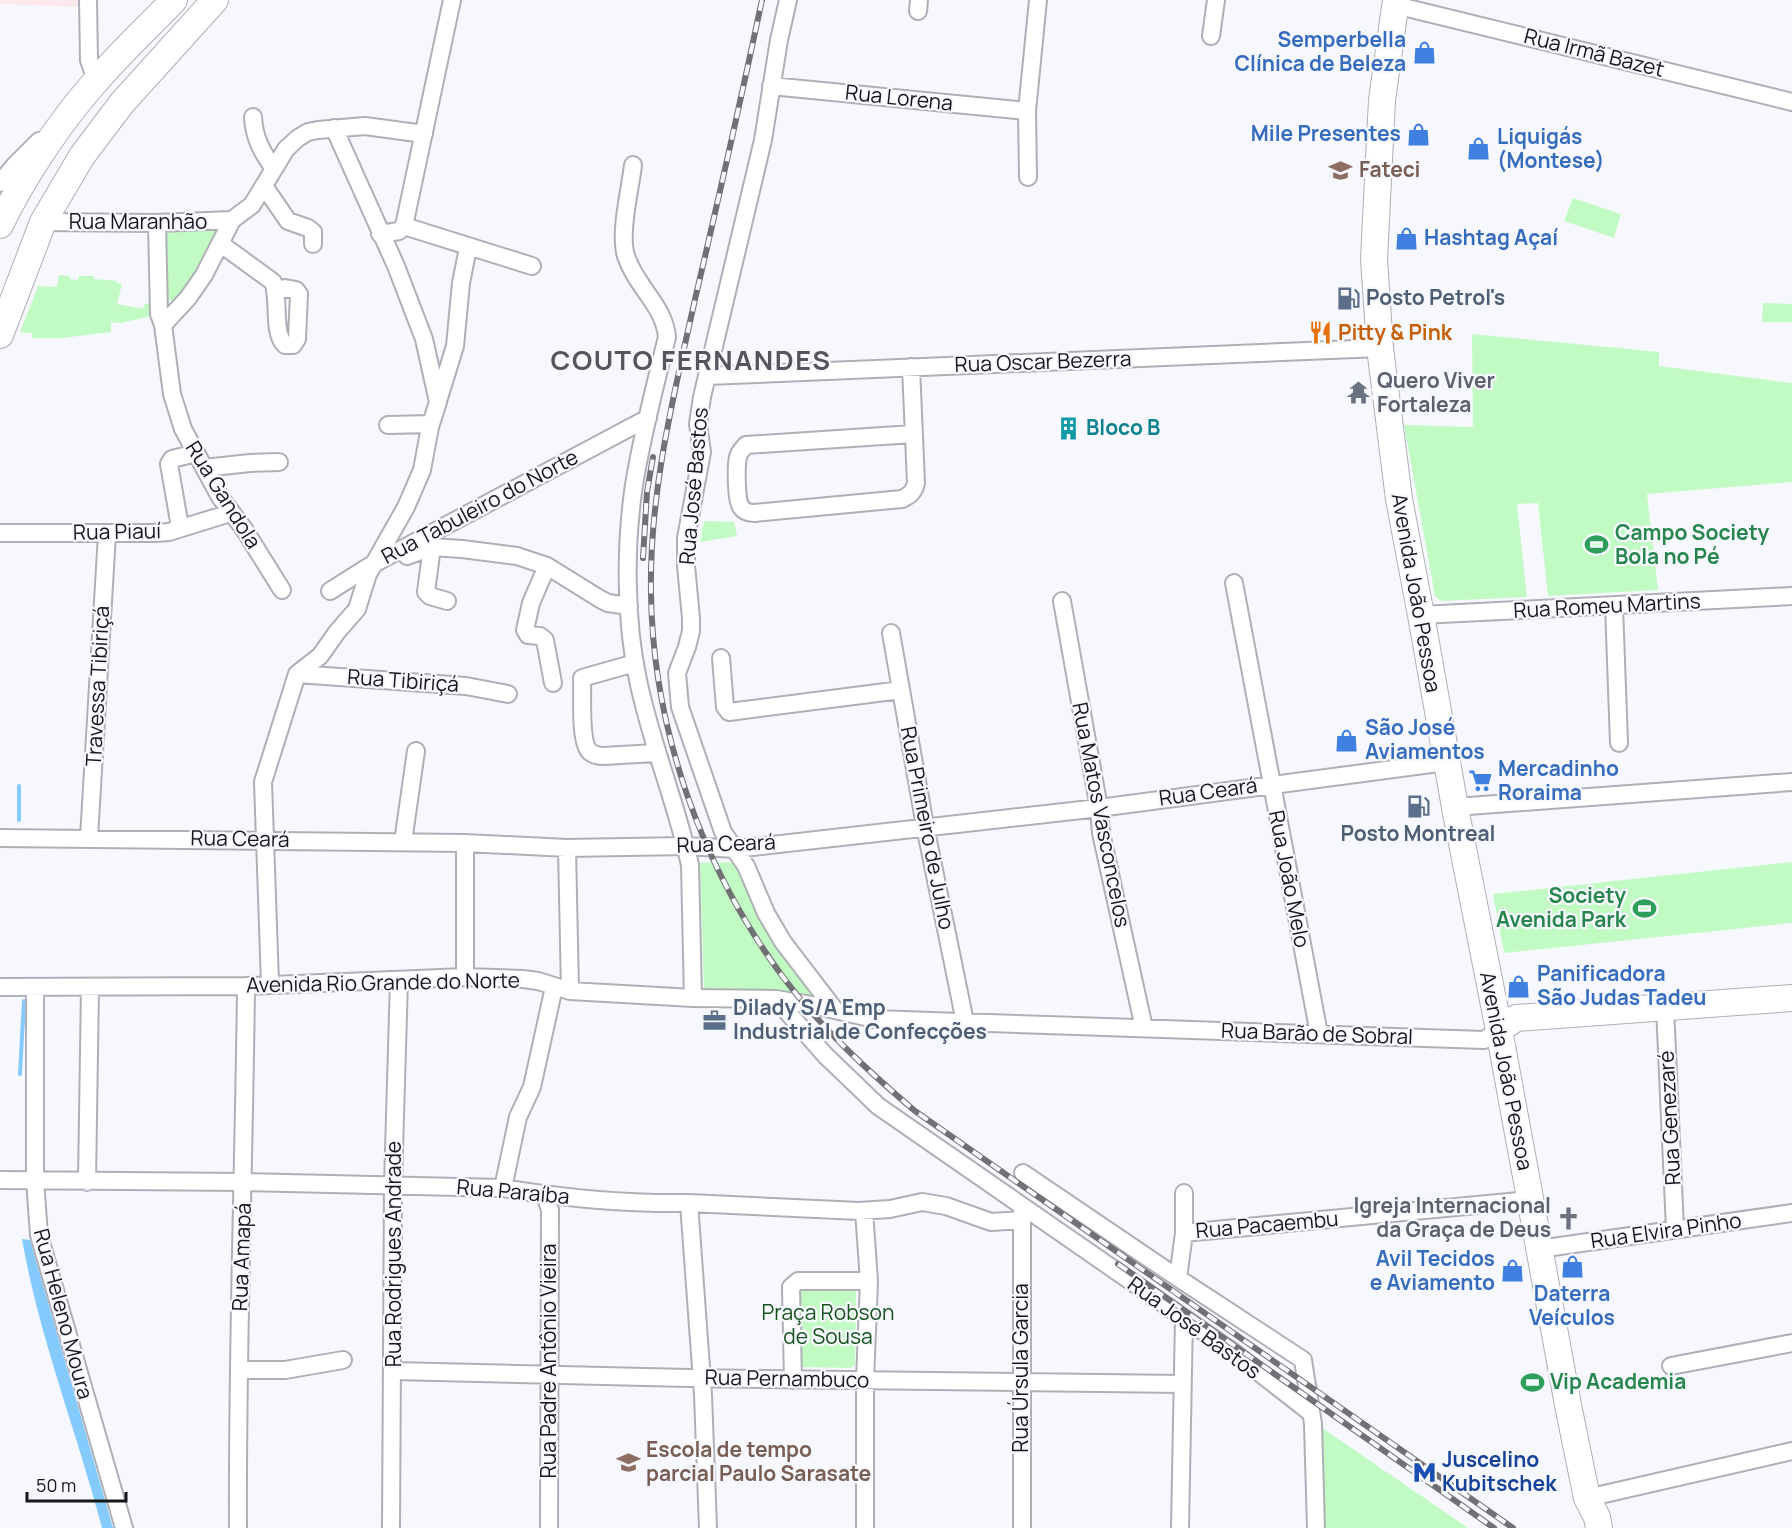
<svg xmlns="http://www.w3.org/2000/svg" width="1792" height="1528" font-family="Manrope,sans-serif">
	<rect width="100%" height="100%" fill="#f7f8fe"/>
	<path fill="#fde8ee" d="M0,0H78V7L0,4Z"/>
	<path fill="#c2fac3" d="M1573,198L1621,214L1614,238L1564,221Z
		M215,228L218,230V239L177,300L170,301L165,289L164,237C172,224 201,228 215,228Z
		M59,275L70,276V279L78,280L79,276H94V279L117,281L118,284H122L117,304L143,309L145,304L151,303L152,316L120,323L111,322V332L62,338H32V333L20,332L38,286L57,287Z
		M1763,303L1792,304V322H1762Z
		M1472,334L1659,352V366L1792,383V482L1647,494L1658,590L1548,596L1538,503L1517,504L1527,597L1441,601L1435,596L1404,425L1473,427Z
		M704,521L734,522L737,536L700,542Z
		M735,862L814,996L704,991L700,863Z
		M1792,862V923L1504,953L1493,894Z
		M855,1285L856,1291L855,1365L850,1368L803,1367L800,1364L799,1288Z
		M1315,1423L1468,1528H1324Z"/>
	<path fill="#84cafd" d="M22,1239L30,1240L113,1528H102C77,1432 39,1337 22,1239Z"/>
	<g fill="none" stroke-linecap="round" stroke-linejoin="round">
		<path stroke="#84cafd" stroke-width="4" d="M19,786V820
			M20,1074L24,1001"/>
		<defs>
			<path id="minor" d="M88,0L89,60L96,80
				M788,0L779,40L763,140L702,397L698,424L702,452L686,538V566L691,618V631L687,647L677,673L680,707L723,832L746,866L766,913L783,942L835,1010
				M1395,5L1792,102
				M918,11L919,0
				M1211,36L1216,0
				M771,86L1027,111
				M253,117C254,138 262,152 274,169
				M633,165C630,191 619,233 626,256C636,287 664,305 667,337C655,386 642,435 634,485C625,545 625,620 638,680C651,743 676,802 690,865L693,998
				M1028,177L1027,111L1038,0
				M0,183L14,166L39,141
				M264,186L288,221L308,228L313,232V244
				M43,222L157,223L232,220
				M157,223L159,314L163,325L172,394L183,429L220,497L244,529L282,590
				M404,226L532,266
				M380,234L399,231L404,226L452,0
				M221,244L273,282C280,299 272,333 285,345H293L297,339L299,294L296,290L285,288L277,291
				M163,325L188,298L204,275L232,220L252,205L286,149L298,138L308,132L318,130L365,126L424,134
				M911,367L916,483C914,492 910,495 902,499L754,513C749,513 744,512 741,507C736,501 736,466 738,457C739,452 743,449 746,445L913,434
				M707,376L1380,348
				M439,398L455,346L461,283L468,248
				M388,425L431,424
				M204,468L250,463L279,462
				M180,527L169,464L172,459L196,453
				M0,533H154L169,532L230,513
				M432,547L426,592L430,596L447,601
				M407,556L432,547L462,549L517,556L547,566L600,599L608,603L629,606
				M547,566L531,603L525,630L528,635L540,636L545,640L553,683
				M1234,583L1319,1034
				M330,591L368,567L648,418
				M1062,601L1099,808L1101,833L1144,1028
				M1614,606L1619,743
				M1421,615L1792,596
				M891,633L925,826L965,1022
				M721,658L725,707L729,712L901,690
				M635,663L582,678C583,694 579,742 590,752C594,755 599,756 603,756L656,753
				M297,674L466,686L508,694
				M1455,807L1792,782
				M0,838L465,843L567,848L686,846L735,849L1099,808L1446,762
				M89,838L107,534
				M403,842L416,751
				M567,848L570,991
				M465,977V843
				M270,984L263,782L297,674L320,656L337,632L357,609L368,574L406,507L422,470L430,427L438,402L424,339L396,266L334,128
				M0,987L246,986L465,977L523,979L538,981L570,991L693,998L776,999L817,1006L874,1019L1484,1040L1499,1030
				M35,987V1180L39,1235L124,1528
				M776,999L825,1055L878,1106L1233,1352L1311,1413
				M1665,1007L1675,1229
				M1023,1173L1178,1278L1303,1360L1313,1424L1316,1528
				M0,1180L244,1182L503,1188C564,1198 627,1204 689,1203L859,1211L890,1209L922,1202L946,1206L991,1222L1022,1220
				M87,1182L90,987
				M503,1188L518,1117L532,1087L554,987
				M545,1195L550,1210L549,1528
				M689,1203L703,1395L708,1528
				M864,1211L869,1281L865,1380V1528
				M1184,1233L1530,1200
				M1539,1249L1792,1213
				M1178,1278L1184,1233V1193
				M1671,1366L1792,1343
				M239,1370H285L343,1360
				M393,1371L688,1378L1182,1384
				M793,1380L791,1287L798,1281H869
				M1587,1498L1792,1451
				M238,1528C237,1347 244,1166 246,986
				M391,1528L393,1185L399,980
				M1022,1528V1211
				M1180,1528L1184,1318"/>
			<path id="primary" d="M1396,0L1382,100L1374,259L1380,348L1399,499L1421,615L1456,813L1499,1030L1569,1410L1587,1498L1597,1517L1599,1528
				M0,225C23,177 61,120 97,80C121,52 148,27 174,0
				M0,335L43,222L82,156L122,103L215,0
				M1499,1030L1516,1018L1792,998"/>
		</defs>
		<use href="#minor" stroke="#afb0b7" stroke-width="20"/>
		<use href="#primary" stroke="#afb0b7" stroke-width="28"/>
		<use href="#minor" stroke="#fff" stroke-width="16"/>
		<use href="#primary" stroke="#fff" stroke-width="26"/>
		<defs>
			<path id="rail" d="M762,0C741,99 719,197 696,295C674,394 649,492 651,594C653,730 702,868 783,977C821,1028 867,1070 915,1111L1513,1528
				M643,558L647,492L653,457
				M1118,1264L1494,1528"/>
		</defs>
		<use href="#rail" stroke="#717175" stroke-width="6"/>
		<use href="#rail" stroke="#f7f8fe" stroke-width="4" stroke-dasharray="11" stroke-linecap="butt"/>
	</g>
	<defs>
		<symbol id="shop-bare" viewBox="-9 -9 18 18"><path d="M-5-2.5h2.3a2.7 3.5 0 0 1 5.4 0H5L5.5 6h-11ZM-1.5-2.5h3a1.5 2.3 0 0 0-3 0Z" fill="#3f7fe0" stroke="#f7f8fe" stroke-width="2.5" paint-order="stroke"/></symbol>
		<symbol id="university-bare" viewBox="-9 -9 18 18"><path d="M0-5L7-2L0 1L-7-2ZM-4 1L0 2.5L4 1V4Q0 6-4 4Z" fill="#8d6e63" stroke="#f7f8fe" stroke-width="2.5" paint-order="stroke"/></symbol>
		<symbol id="fuel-bare" viewBox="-9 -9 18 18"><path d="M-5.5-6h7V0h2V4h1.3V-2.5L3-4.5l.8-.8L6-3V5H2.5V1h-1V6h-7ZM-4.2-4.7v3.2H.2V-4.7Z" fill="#5c6f8a" stroke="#f7f8fe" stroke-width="2.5" paint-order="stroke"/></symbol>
		<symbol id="restaurant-bare" viewBox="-9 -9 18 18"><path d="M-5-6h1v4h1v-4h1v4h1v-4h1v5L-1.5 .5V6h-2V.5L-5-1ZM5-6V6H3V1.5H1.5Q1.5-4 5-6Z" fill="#e8710a" stroke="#f7f8fe" stroke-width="2.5" paint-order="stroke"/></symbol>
		<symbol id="temple-bare" viewBox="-9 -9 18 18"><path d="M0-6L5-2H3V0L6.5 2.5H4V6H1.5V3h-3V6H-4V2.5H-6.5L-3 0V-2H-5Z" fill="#6b7280" stroke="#f7f8fe" stroke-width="2.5" paint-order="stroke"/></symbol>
		<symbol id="building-bare" viewBox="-9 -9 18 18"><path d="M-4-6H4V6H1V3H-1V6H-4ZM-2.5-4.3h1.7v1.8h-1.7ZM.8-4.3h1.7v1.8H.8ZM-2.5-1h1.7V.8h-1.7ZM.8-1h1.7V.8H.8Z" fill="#0f9aa8" stroke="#f7f8fe" stroke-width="2.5" paint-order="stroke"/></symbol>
		<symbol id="stadium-bare" viewBox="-9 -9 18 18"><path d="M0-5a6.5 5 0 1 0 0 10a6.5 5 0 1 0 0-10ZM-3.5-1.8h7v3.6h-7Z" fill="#2e9e5b" stroke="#f7f8fe" stroke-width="2.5" paint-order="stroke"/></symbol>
		<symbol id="supermarket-bare" viewBox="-9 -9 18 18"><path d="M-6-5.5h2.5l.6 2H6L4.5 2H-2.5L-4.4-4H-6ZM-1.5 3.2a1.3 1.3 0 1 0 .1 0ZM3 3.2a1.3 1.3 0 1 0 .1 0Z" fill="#3f7fe0" stroke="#f7f8fe" stroke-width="2.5" paint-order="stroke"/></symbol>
		<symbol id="office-bare" viewBox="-9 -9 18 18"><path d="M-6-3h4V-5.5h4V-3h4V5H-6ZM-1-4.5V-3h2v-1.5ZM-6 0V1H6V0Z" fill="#5c6f8a" stroke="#f7f8fe" stroke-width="2.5" paint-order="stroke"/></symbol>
		<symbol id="church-bare" viewBox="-9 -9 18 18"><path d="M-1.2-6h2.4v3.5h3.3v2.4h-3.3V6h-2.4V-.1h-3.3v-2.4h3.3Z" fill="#6b7280" stroke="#f7f8fe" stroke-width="2.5" paint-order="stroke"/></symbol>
		<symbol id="school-bare" viewBox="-9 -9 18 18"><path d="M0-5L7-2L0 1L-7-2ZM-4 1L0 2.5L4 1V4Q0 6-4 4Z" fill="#8d6e63" stroke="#f7f8fe" stroke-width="2.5" paint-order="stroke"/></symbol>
		<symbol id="metro-bare" viewBox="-9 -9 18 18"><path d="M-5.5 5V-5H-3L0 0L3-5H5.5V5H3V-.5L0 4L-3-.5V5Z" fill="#1a4fb4" stroke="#f7f8fe" stroke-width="2.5" paint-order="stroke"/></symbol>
	</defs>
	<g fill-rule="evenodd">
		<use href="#shop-bare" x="1408" y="36" width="33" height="33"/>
		<use href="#shop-bare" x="1402" y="118" width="33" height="33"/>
		<use href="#shop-bare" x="1462" y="132" width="33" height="33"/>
		<use href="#university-bare" x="1324" y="154" width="33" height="33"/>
		<use href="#shop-bare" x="1390" y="222" width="33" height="33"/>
		<use href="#fuel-bare" x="1332" y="282" width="33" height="33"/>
		<use href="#restaurant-bare" x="1304" y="316" width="33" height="33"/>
		<use href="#temple-bare" x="1342" y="376" width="33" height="33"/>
		<use href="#building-bare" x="1052" y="412" width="33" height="33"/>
		<use href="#stadium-bare" x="1580" y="528" width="33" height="33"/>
		<use href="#shop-bare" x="1330" y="724" width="33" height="33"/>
		<use href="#supermarket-bare" x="1464" y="764" width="33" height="33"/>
		<use href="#fuel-bare" x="1402" y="790" width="33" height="33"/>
		<use href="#stadium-bare" x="1628" y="892" width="33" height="33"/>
		<use href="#shop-bare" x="1502" y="970" width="33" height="33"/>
		<use href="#office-bare" x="698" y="1004" width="33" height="33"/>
		<use href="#church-bare" x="1552" y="1202" width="33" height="33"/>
		<use href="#shop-bare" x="1556" y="1250" width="33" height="33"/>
		<use href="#shop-bare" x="1496" y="1254" width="33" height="33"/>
		<use href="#stadium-bare" x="1516" y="1366" width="33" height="33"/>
		<use href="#school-bare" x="612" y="1446" width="33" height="33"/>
		<use href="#metro-bare" x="1408" y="1456" width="33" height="33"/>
	</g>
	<g text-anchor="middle" stroke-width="4.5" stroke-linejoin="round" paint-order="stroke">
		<g font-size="21" font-weight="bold" fill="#366cbe" stroke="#f7f8fe" text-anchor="start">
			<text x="1406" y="47" text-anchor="end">Semperbella<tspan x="1406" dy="24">Clínica de Beleza</tspan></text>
			<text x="1401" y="141" text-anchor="end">Mile Presentes</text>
			<text x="1497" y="144">Liquigás<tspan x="1497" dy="24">(Montese)</tspan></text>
			<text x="1424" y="245">Hashtag Açaí</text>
			<text x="1365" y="735">São José<tspan x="1365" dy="24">Aviamentos</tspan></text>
			<text x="1498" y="776">Mercadinho<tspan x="1498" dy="24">Roraima</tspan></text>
			<text x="1537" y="981">Panificadora<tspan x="1537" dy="24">São Judas Tadeu</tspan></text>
			<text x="1495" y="1266" text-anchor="end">Avil Tecidos<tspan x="1495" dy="24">e Aviamento</tspan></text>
			<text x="1572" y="1301" text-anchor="middle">Daterra<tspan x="1572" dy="24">Veículos</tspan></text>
		</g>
		<g font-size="21" fill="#17171a" stroke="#f7f8fe">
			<text transform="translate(1594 53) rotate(14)" y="7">Rua Irmã Bazet</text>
			<text transform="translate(899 98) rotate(6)" y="7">Rua Lorena</text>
			<text x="138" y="229">Rua Maranhão</text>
			<text transform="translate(1043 362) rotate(-2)" y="7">Rua Oscar Bezerra</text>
			<text transform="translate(694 486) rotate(-85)" y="7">Rua José Bastos</text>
			<text transform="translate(223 495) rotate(58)" y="7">Rua Gandola</text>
			<text transform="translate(480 507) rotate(-28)" y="7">Rua Tabuleiro do Norte</text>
			<text transform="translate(117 532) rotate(-1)" y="7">Rua Piauí</text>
			<text transform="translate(1416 593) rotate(80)" y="7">Avenida João Pessoa</text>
			<text transform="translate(1607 606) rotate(-3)" y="7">Rua Romeu Martins</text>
			<text transform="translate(403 681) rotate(4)" y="7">Rua Tibiriçá</text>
			<text transform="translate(98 686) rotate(-87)" y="7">Travessa Tibiriçá</text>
			<text transform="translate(1208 792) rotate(-8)" y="7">Rua Ceará</text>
			<text transform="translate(1101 815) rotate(79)" y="7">Rua Matos Vasconcelos</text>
			<text transform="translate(927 828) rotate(79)" y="7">Rua Primeiro de Julho</text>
			<text transform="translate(240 839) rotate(1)" y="7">Rua Ceará</text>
			<text transform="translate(726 844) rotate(-2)" y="7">Rua Ceará</text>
			<text transform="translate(1289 879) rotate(79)" y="7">Rua João Melo</text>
			<text transform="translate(383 983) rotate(-1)" y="7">Avenida Rio Grande do Norte</text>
			<text transform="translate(1317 1034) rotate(2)" y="7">Rua Barão de Sobral</text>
			<text transform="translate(1506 1071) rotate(79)" y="7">Avenida João Pessoa</text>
			<text transform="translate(1670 1118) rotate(-93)" y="7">Rua Genezaré</text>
			<text transform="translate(513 1192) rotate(5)" y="7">Rua Paraíba</text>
			<text transform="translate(1267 1225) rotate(-5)" y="7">Rua Pacaembu</text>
			<text transform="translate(1666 1231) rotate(-8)" y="7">Rua Elvira Pinho</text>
			<text transform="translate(394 1254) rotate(-90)" y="7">Rua Rodrigues Andrade</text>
			<text transform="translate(242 1257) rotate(-88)" y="7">Rua Amapá</text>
			<text transform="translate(63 1314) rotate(75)" y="7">Rua Heleno Moura</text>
			<text transform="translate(1194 1328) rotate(36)" y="7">Rua José Bastos</text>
			<text transform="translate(549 1361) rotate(-90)" y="7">Rua Padre Antônio Vieira</text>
			<text transform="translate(1021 1368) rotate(-90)" y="7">Rua Úrsula Garcia</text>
			<text transform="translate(787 1379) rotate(1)" y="7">Rua Pernambuco</text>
		</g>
		<g font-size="21" font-weight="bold" fill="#785e54" stroke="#f7f8fe" text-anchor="start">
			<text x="1359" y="177">Fateci</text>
			<text x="646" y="1457">Escola de tempo<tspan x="646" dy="24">parcial Paulo Sarasate</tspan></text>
		</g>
		<g font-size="21" font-weight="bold" fill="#4e5e75" stroke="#f7f8fe" text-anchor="start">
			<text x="1366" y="305">Posto Petrol's</text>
			<text x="1418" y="841" text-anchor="middle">Posto Montreal</text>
			<text x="733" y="1015">Dilady S/A Emp<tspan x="733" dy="24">Industrial de Confecções</tspan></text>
		</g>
		<g font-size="21" font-weight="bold" fill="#c56008" stroke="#f7f8fe" text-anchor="start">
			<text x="1338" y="340">Pitty &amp; Pink</text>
		</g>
		<g font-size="21" font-weight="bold" fill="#5b616d" stroke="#f7f8fe" text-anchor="start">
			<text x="1377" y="388">Quero Viver<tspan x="1377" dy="24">Fortaleza</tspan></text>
			<text x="1551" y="1213" text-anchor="end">Igreja Internacional<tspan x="1551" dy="24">da Graça de Deus</tspan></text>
		</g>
		<g font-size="21" font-weight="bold" fill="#0d838f" stroke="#f7f8fe" text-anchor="start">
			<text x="1086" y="435">Bloco B</text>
		</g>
		<g font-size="21" font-weight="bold" fill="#27864d" stroke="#f7f8fe" text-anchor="start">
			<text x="1615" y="540">Campo Society<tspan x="1615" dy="24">Bola no Pé</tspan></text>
			<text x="1626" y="903" text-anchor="end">Society<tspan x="1626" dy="24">Avenida Park</tspan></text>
			<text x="1550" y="1389">Vip Academia</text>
		</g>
		<g font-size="21" fill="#15531d" stroke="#f7f8fe">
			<text x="828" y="1320">Praça Robson<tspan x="828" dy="24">de Sousa</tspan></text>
		</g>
		<g font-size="21" font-weight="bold" fill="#164399" stroke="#f7f8fe" text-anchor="start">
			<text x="1442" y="1467">Juscelino<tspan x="1442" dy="24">Kubitschek</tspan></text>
		</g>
		<g font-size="27" font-weight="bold" letter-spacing="1.5" fill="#55565c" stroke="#f7f8fe">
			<text x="691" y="370">COUTO FERNANDES</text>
		</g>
	</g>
	<path d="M27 1492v9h99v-9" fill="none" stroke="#17171a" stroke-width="3"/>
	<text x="36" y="1492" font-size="18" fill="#17171a" stroke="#f7f8fe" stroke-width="4.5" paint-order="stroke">50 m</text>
</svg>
